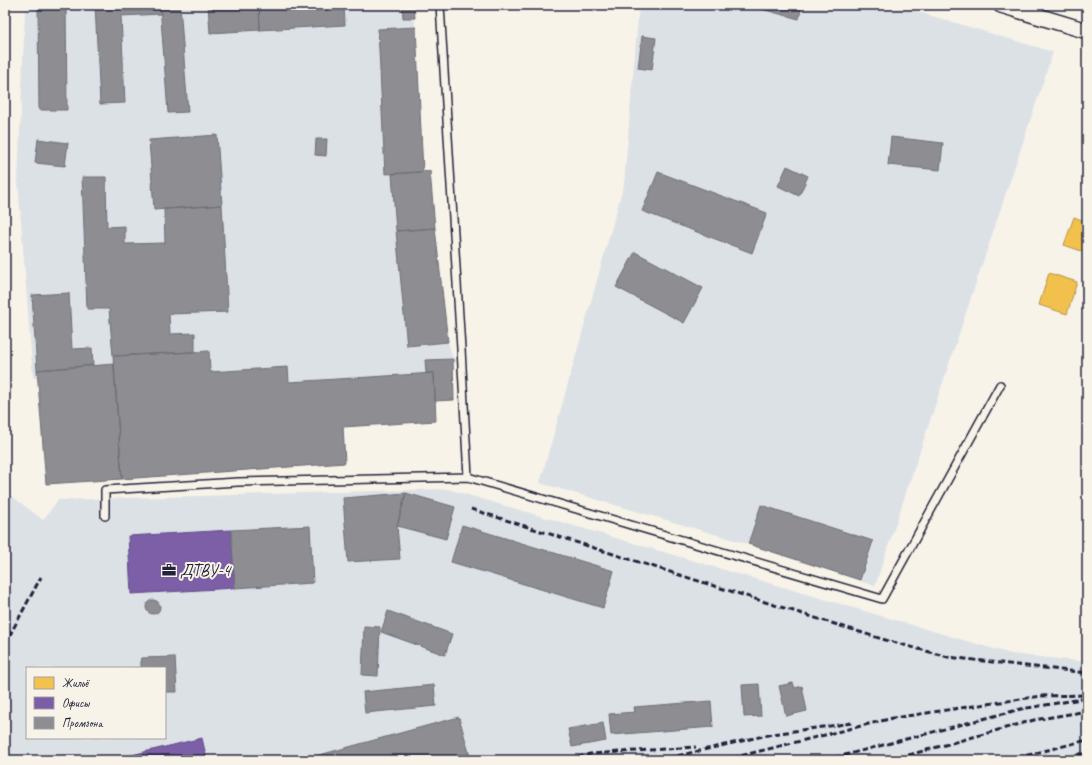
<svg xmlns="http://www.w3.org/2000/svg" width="1092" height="765" font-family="Caveat,sans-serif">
	<rect width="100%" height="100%" fill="#f7f3e8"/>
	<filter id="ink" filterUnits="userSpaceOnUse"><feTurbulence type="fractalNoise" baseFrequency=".025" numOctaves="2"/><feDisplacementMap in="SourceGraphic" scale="8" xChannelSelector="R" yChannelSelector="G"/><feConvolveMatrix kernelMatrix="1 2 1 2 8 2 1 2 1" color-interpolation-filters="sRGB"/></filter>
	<g filter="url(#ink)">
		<path fill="#dce1e6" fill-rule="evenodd" d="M76,5H414L423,172L430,171L435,228L448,342L453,359L454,400L435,401L436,421L344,427L345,463L46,484L38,378H33L18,182L25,11L38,6Z
			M639,5H895L1053,52L875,586L748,544L540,483L624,184Z
			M448,489L1011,654L1087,662V760H5V491L43,520L58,500ZM27,668H165V738H27Z"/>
		<path fill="#f2c14e" stroke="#b49148" d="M1074,217L1087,222V253L1064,245Z
			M1049,273L1077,282L1067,314L1039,305Z"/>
		<path fill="#7b5ea7" stroke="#604c87" d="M231,530L235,588L131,594L128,536Z
			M202,738L207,760H111Z"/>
		<path fill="#8d8d92" stroke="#6d6d78" d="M66,5L67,110H39L38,6Z
			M95,5H160L161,14L121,16L125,103L100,104Z
			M160,5H180L188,112L168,113Z
			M208,5H259L260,30L210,33Z
			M259,5H344L345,25L260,30Z
			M402,5H414L415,18H403Z
			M746,5H802L799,19Z
			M416,27L423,172L385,174L378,29Z
			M642,36L656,38L652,70L638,68Z
			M217,135L222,205L154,210L149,140Z
			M891,137L943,143L940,170L888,165Z
			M38,139L68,143L65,166L35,163Z
			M316,139H327L326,156L315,155Z
			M787,166L808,176L799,196L778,186Z
			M430,171L435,228L396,231L392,174Z
			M658,172L767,213L752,253L642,211Z
			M82,177H106L107,227L125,226V244L165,243L164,209L222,205L228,312L169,314L170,334L195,333V352L113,356L109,309H87Z
			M435,228L448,342L407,346L396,231Z
			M635,252L703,288L684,323L616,287Z
			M69,293L72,349L92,348L93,365L37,370L32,295Z
			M209,351L210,372L288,367L289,382L434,373L436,421L343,427L345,463L122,479L113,356Z
			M453,359L454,400L435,401L434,373H426L425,360Z
			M114,364L122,479L46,484L37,370Z
			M406,493L397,526L400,559L348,562L343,498Z
			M406,493L455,507L446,539L397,526Z
			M761,505L873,541L860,580L748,544Z
			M462,525L614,571L603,608L451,562Z
			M310,526L313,583L235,588L231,530Z
			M146 607a7 7 0 1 1 14 0a7 7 0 1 1-14 0Z
			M388,611L452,634L445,655L381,632Z
			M364,626L380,627L378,676L362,675Z
			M175,657L177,692H165V668H141V658Z
			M793,683L795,688L802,686L807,711L786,716L779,686Z
			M759,684L761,716L744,717L742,685Z
			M434,685L436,706L365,713L363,692Z
			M711,701L713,727L611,735L609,714L635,712L634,707Z
			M459,717L471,760H301Z
			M603,723L606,741L572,747L568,729Z"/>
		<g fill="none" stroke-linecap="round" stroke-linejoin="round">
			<defs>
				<path id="service" d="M440,5L461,349L468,477
					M105,516V490L238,482L468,477L882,599L1000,385"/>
				<path id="minor" d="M1001,5L1087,31"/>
			</defs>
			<use href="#service" stroke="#22223b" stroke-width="10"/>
			<use href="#minor" stroke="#22223b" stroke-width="18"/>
			<use href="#service" stroke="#f7f3e8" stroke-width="7"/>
			<use href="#minor" stroke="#f7f3e8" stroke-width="15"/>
			<path stroke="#22223b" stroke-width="3" stroke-dasharray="6 3" stroke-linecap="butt" d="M471,509L882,639L948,657L1087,673
				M5,644L41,577
				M569,760L590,754L696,747
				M660,760L772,734L852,723
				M724,760L893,718L1041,696L1087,695
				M826,760L1021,709L1082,699
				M891,760L1034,720L1087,711
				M1009,760L1087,740
				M1060,760L1087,752"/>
		</g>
	</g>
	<defs>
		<symbol id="office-bare" viewBox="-9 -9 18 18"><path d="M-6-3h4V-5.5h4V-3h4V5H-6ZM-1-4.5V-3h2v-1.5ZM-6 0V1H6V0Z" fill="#22223b" stroke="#f7f3e8" stroke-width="2.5" paint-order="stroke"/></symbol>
	</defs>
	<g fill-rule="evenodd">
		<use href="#office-bare" x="159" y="560" width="20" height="20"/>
	</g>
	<g text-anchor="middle" stroke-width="4" stroke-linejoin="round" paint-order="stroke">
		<g font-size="17" fill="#22223b" stroke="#f7f3e8" text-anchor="start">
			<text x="180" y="576">ДТВУ-4</text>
		</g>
	</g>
	<rect width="1092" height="765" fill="none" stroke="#f7f3e8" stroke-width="20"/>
	<rect x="10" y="10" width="1072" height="745" fill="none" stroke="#22223b" stroke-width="1.5" filter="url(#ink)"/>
	<rect x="26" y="667" width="140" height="72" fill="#f7f3e8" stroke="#a29fa3"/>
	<rect x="34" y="677" width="20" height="12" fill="#f2c14e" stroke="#a29fa3"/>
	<text x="62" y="687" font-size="12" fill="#22223b">Жильё</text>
	<rect x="34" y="697" width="20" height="12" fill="#7b5ea7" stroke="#a29fa3"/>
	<text x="62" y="707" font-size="12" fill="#22223b">Офисы</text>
	<rect x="34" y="717" width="20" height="12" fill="#8d8d92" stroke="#a29fa3"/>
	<text x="62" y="727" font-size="12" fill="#22223b">Промзона</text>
</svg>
